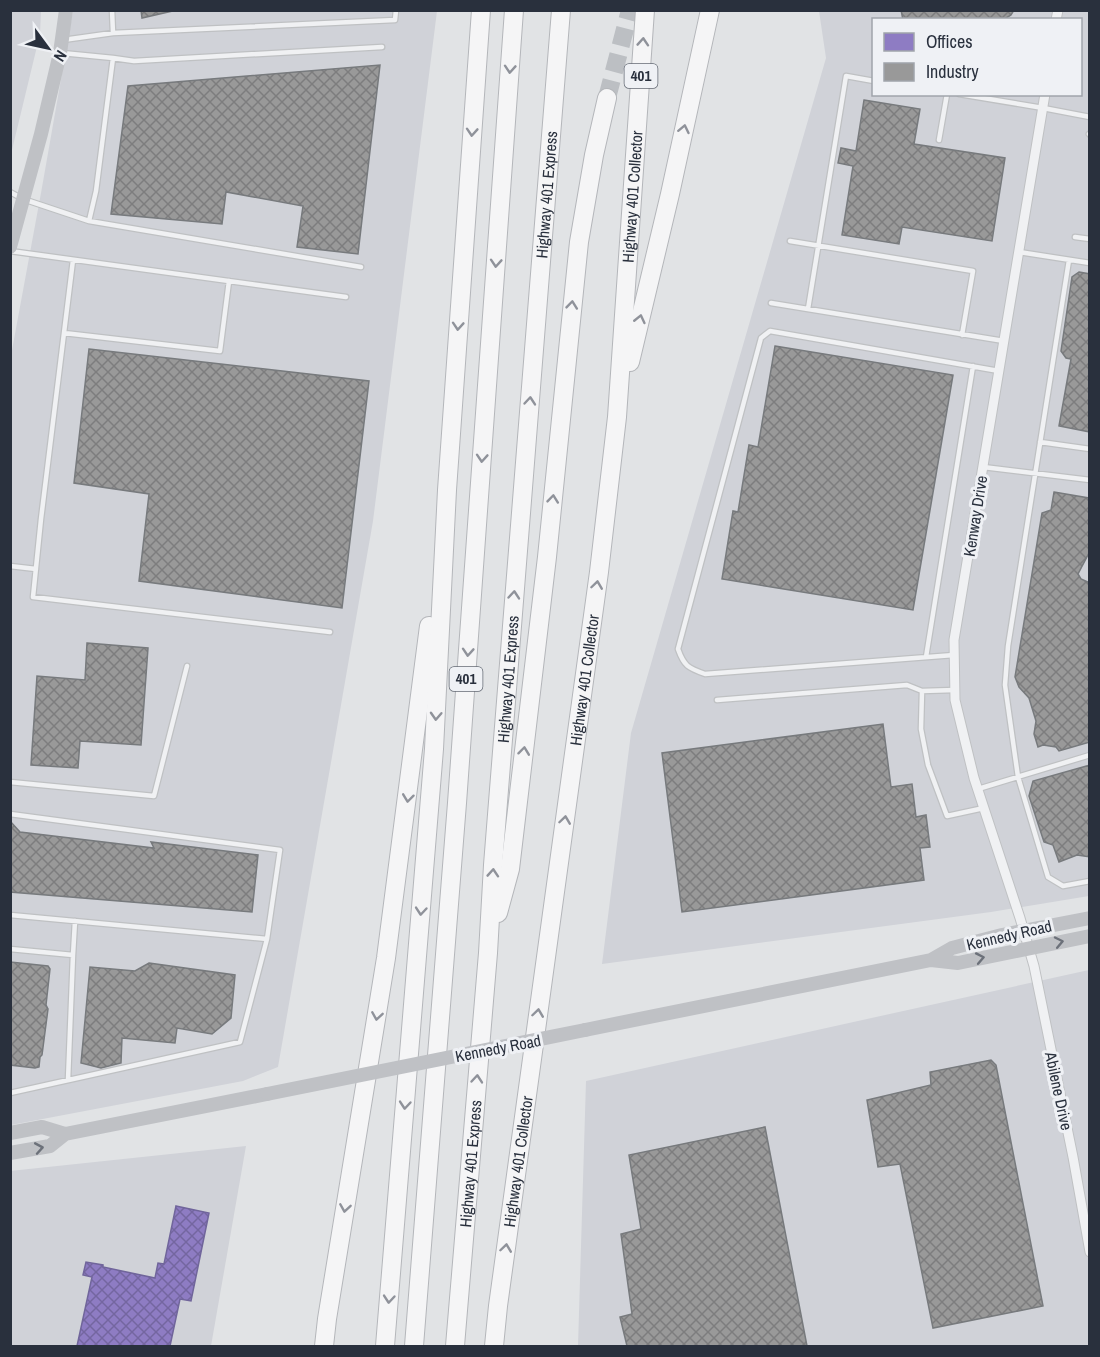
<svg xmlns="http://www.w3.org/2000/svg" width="1100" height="1357" font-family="'Archivo Narrow',sans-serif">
	<defs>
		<pattern id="offices-cross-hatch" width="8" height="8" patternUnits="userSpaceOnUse" patternTransform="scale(1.5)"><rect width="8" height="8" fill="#8e7cc3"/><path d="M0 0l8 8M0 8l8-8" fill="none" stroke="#7466a0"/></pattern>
		<pattern id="industry-cross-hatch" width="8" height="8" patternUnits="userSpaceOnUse" patternTransform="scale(1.5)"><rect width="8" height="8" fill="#999"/><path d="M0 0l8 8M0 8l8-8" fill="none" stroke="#7d7d7e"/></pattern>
	</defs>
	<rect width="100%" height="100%" fill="#e1e3e5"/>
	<path fill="#d0d2d8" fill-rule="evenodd" d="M11,10L41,11L40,34L11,154Z
		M73,11H437L373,521L278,1067L243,1081L11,1125L10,361L41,193Z
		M819,11H1089V896L991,912L602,964L631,733L826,58ZM874,20H1080V94H874Z
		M1089,970V1346H578L586,1081Z
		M246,1146L211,1346H11L10,1171Z"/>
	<path fill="url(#offices-cross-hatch)" stroke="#70659b" stroke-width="1.5" d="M176,1206L209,1213L191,1301L180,1299L170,1346H77L92,1277L83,1275L86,1262L103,1265V1267L155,1278L158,1263L164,1264Z"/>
	<path fill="url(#industry-cross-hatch)" stroke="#777a7d" stroke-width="1.5" d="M141,10H177L142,18Z
		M901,10H1014L1011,15L1003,20H903Z
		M380,65L358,254L297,247L303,206L226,192L222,224L111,214L128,86Z
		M864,100L920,109L914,144L1005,158L992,241L902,227L899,244L842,235L853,166L838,163L841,148L856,151Z
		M1079,272L1090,274V432L1059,426L1071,359L1066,358L1061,351L1072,277Z
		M775,346L953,375L913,610L722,579L733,511L738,512L749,445L758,447Z
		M89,349L369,381L342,608L139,581L149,494L74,483Z
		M1054,492L1089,498L1090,500V551L1078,574L1081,579L1090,583V742L1059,751L1056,747L1043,745L1038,747L1034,734L1036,721L1029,698L1019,687L1015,677L1042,513L1051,510Z
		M87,643L148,648L141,745L80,741L78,768L31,765L37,676L85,680Z
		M883,724L891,787L912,784L916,817L926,815L930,847L920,848L924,880L682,912L662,753Z
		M1090,765V857L1077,855L1059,862L1053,845L1044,842L1029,796L1033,781Z
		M10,821L20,832L154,848L151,842L258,855L252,912L10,892Z
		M10,962L48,966L50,969L46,1005L48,1009L42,1055L40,1057L39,1067L35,1068L10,1065Z
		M149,963L235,975L231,1018L212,1034L177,1028L175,1043L122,1038L121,1063L101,1068L81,1063L90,967L135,971Z
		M991,1060L996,1065L1043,1306L933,1328L900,1164L878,1167L867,1100L931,1085L930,1072Z
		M765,1127L807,1346H627L620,1317L632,1314L621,1234L641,1229L629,1155Z"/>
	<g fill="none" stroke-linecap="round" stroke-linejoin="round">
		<path stroke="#bcbfc3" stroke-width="18" stroke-dasharray="18 9" stroke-linecap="butt" d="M607,98L630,10"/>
		<defs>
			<path id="lane" d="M112,10L113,33
				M63,40L113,33L395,20L396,10
				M62,53L113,58L134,61L382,47
				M113,58L96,191L89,221L361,267
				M959,94L1043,108L1090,117
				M1089,134L1090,135
				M939,140L947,94
				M10,192L23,199L89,221
				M1075,237L1090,239
				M790,241L973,271L962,335
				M10,251L346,297
				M1019,252L1090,263
				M73,260L41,519L33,597L330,632
				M1069,260L1008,646L1005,685L1018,777L1048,877L1063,886L1090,881
				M771,303L1004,341
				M808,309L846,76L874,81
				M64,333L220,351L229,281
				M1040,442L1090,449
				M983,467L1090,480
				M10,566L36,569
				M954,655L705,674C688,668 684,666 678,649L761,338L770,331L999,371
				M926,657L973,366
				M955,690L922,691L921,729L928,765L947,816L984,808
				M717,700L907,685L922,691
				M10,782L154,796L187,666
				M978,789L1090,755
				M10,814L280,850L267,939L240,1042L10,1093
				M10,915L267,939
				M10,949L73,955L68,1080
				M73,955L75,921"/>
			<path id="street" d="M1056,20L1058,10
				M1045,94L954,640L955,700L974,778L1020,918L1034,966L1073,1157L1090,1252"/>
			<g id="highway">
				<path d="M630,362L670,194L710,10"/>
				<path d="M498,913L510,869L547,557L579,242L594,155L607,98"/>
				<path d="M324,1346L327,1319L386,958L429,626"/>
				<path d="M385,1346L434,749L447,490L481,10"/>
				<path d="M414,1346L457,803L514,10"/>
				<path id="s1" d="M455,1346L488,953L493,865L561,10"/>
				<path id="s2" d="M494,1346L498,1306L599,572L617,417L645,10"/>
			</g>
		</defs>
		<use href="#lane" stroke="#bfc1c3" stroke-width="7"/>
		<use href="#street" stroke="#bfc1c3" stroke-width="11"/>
		<use href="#highway" stroke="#b4b6ba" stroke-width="20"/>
		<use href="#lane" stroke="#f0f1f3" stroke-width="4.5"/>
		<use href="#street" stroke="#f0f1f3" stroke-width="9"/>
		<path stroke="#bfc1c5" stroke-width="14" d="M10,247L41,134L60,53L66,10
			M931,960L952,948L1002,935L1090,918
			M585,1030L931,960L958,963L1090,936
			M10,1133L42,1127L65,1134L267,1094
			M10,1153L50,1146L65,1134"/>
		<use href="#highway" stroke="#f5f5f6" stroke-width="18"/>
		<path stroke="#bfc1c5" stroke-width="14" d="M267,1094L585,1030"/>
	</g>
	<defs><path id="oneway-chevron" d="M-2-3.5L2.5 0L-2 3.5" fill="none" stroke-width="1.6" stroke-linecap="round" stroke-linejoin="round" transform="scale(1.5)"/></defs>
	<g stroke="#8f929a">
		<use href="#oneway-chevron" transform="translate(643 42) rotate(-86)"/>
		<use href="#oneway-chevron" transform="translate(510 69) rotate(94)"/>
		<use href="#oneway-chevron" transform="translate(684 129) rotate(-78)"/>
		<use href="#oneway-chevron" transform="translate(472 132) rotate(94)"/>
		<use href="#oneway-chevron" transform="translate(496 263) rotate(94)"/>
		<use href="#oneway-chevron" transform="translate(572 305) rotate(-84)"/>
		<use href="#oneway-chevron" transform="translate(640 319) rotate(-77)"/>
		<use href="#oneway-chevron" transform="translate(458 326) rotate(94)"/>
		<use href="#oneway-chevron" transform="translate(530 401) rotate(-85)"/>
		<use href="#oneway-chevron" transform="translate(482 458) rotate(94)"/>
		<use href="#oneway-chevron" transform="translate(553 499) rotate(-84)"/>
		<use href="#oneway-chevron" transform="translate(597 585) rotate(-82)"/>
		<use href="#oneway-chevron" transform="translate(514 595) rotate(-85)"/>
		<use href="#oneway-chevron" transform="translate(468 652) rotate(94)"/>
		<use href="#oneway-chevron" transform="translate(436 716) rotate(93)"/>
		<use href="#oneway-chevron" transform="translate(524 751) rotate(-83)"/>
		<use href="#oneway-chevron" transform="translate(408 798) rotate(97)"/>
		<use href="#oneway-chevron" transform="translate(565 820) rotate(-82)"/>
		<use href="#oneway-chevron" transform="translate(493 873) rotate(-86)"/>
		<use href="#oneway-chevron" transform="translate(421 911) rotate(95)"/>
		<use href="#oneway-chevron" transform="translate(538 1013) rotate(-82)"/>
		<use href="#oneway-chevron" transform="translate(377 1016) rotate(99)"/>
		<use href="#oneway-chevron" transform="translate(477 1079) rotate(-85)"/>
		<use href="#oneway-chevron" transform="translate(405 1105) rotate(95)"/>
		<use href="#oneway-chevron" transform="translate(345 1208) rotate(99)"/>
		<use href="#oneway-chevron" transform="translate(506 1248) rotate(-82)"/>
		<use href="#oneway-chevron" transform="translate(389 1299) rotate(95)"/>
	</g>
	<g stroke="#6c717a">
		<use href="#oneway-chevron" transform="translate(1059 942) rotate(-12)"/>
		<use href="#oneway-chevron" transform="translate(980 958) rotate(-11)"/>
		<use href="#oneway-chevron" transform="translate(39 1148) rotate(-10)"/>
	</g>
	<g text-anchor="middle" stroke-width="6" stroke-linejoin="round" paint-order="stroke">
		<g fill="#eff1f5" stroke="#646a74" stroke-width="1.5">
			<rect x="624.5" y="64" width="33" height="24" rx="4.5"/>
			<rect x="449.5" y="667" width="33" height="24" rx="4.5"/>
		</g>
		<g font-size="15" font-weight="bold" fill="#29303d">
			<text x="641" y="81">401</text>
			<text x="466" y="684">401</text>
		</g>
		<g font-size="16" fill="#29303d" stroke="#eff1f5">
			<text dy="6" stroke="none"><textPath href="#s1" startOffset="1155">Highway 401 Express</textPath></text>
			<text dy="6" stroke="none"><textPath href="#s2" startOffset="1158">Highway 401 Collector</textPath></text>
			<text transform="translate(975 516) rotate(-81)" y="6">Kenway Drive</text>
			<text dy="6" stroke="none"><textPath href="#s1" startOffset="669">Highway 401 Express</textPath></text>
			<text dy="6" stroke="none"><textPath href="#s2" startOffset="672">Highway 401 Collector</textPath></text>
			<text transform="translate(1009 935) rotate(-13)" y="6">Kennedy Road</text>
			<text transform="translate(498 1048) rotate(-11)" y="6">Kennedy Road</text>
			<text transform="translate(1059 1091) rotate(78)" y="6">Abilene Drive</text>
			<text dy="6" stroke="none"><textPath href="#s2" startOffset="186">Highway 401 Collector</textPath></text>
			<text dy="6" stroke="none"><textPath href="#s1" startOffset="183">Highway 401 Express</textPath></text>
		</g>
	</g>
	<rect width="1100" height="1357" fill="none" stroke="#29303d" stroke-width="24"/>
	<rect x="872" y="18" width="210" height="78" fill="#eff1f5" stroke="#a0a4ab" stroke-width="1.5"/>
	<rect x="884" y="33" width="30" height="18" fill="#8e7cc3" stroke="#a0a4ab" stroke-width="1.5"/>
	<text x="926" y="48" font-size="18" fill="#29303d">Offices</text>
	<rect x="884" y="63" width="30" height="18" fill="#999999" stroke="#a0a4ab" stroke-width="1.5"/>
	<text x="926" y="78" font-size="18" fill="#29303d">Industry</text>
	<g transform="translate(48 48) rotate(123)" stroke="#eff1f5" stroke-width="4.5" paint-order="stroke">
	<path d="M0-4.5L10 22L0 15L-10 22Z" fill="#29303d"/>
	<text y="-9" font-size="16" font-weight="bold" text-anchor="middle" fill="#29303d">N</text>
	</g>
</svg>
